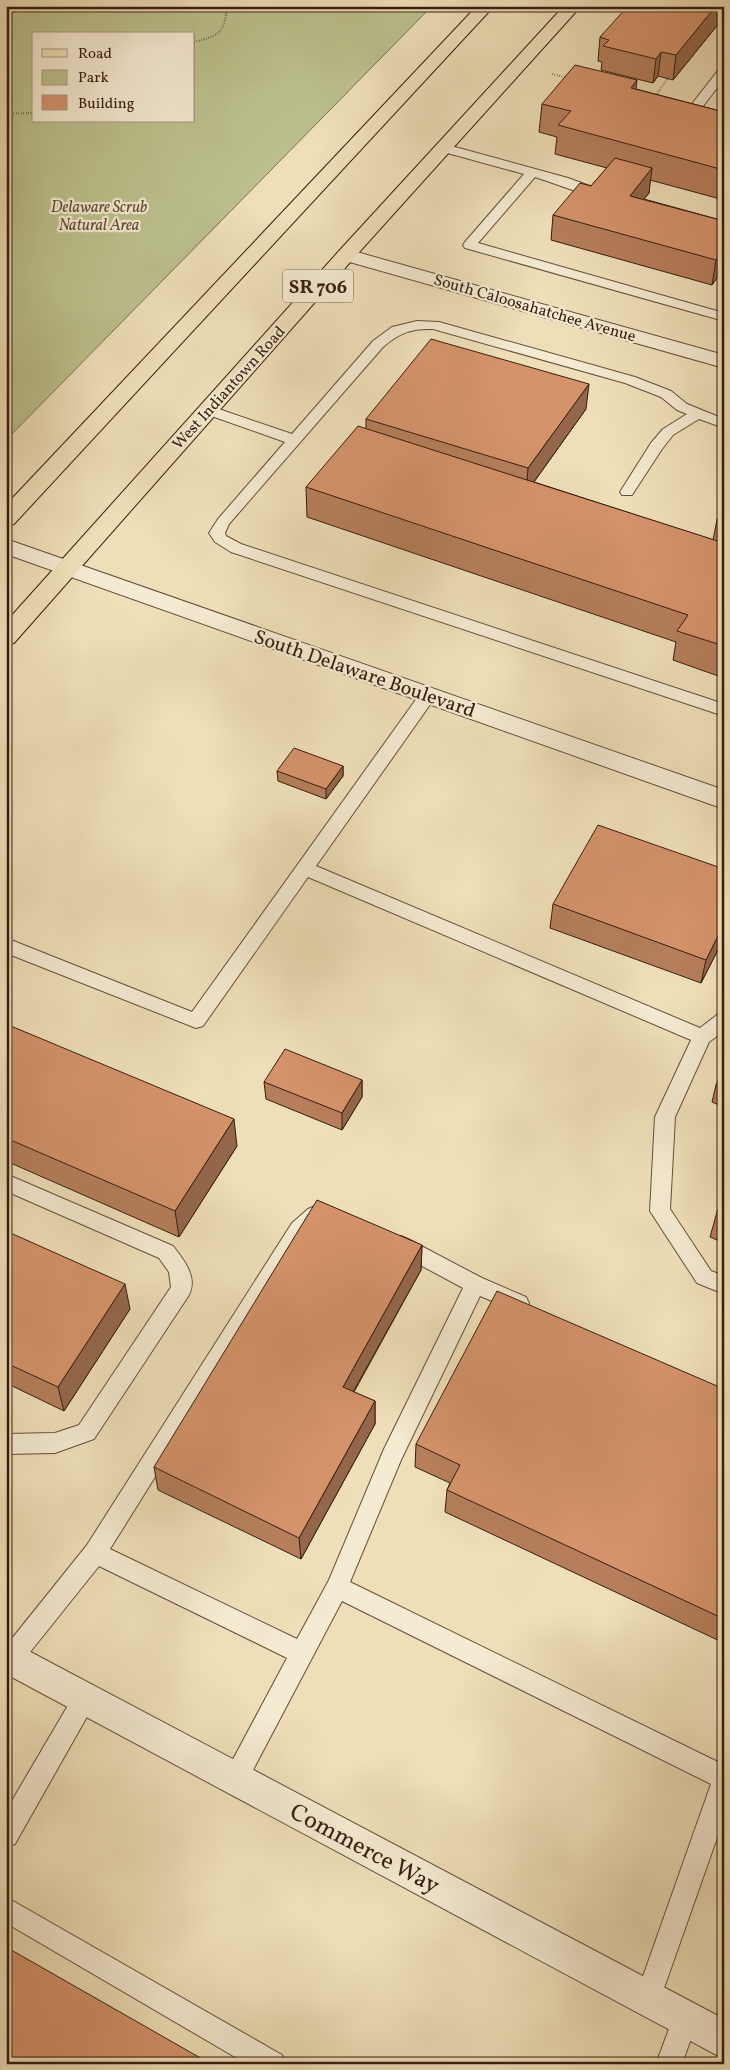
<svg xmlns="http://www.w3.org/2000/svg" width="730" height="2070" font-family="Vollkorn,serif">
	<rect width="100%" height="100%" fill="#efdfb9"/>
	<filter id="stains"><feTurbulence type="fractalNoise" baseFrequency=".004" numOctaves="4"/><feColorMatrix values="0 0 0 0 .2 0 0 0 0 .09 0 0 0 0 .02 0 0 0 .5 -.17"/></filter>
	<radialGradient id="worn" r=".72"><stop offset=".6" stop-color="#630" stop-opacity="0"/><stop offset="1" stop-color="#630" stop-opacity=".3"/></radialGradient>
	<path fill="#bcc18e" stroke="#7a6f4e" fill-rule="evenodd" d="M6,6H432L6,440ZM34,34H194V121H34Z"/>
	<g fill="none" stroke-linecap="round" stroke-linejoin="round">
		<defs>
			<path id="lane" d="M720,68H724V79L700,110L724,116V124L688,115L686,112L688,109Z
				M444,144L568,178L606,192L607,195L601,199L596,198L535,177L478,243L724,313V321L465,248L463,245L465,242L524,174L440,151L438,148L440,145Z
				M417,321L439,322L635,377L671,391L687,404L724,419V428L699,419L673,435L662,449L632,495H622L620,492L651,443L663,429L687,414L677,410L661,397L625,383L433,329C412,328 399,333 383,347L229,524L225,533L226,536L241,544L724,704V716L231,552L215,542L209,533L218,519L285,442L203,413L201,410L203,407H213L292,434L373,341L392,327Z
				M428,689L434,691L436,695L434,699L316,866L700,1028L717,1015L724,1013V1031L709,1042L675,1117L670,1209L711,1271L724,1276V1294L697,1283L650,1211L655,1117L691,1040L308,877L203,1026L196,1028L6,953V938L192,1012L422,691Z
				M6,1174L173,1246C184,1260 198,1277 189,1295L94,1439L55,1453L6,1454V1434L55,1433L79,1425L171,1287L169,1272L159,1258L6,1191Z
				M315,1206L326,1209L329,1215L326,1221L319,1223L306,1235L110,1549L297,1639L329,1580L384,1449L463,1288L394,1251L391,1245L394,1239L401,1236L408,1239L482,1278L526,1297L529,1303L526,1309L519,1312L480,1296L401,1460L350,1582L724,1765V1818L657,2008L648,2012L639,2008L635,1999L711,1784L342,1601L244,1787L235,1790L226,1787L223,1778L287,1658L99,1566L19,1666L11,1669L6,1668V1646L87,1545L292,1223L308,1209Z
				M85,1686L93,1690L97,1698L93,1706L15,1844L6,1847V1811L77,1690Z
				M6,1897L282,2055L286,2064H247L6,1923Z
				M685,2006L694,2010L698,2019L682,2064H656L676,2010Z"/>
			<path id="street" d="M346,249L724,355V368L339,259L336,255L339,251Z
				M6,539L724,790V809L6,554Z
				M6,1639L724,2019V2059L6,1674Z"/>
			<path id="primary" d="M477,6H494L14,524L6,526V505Z
				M564,6H581L353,259L14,643L6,645V622L339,251Z"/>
		</defs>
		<use href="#lane" stroke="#654e39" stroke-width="2"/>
		<use href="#street" stroke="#654e39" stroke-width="2"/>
		<use href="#primary" stroke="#371d0e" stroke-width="2"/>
		<path stroke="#371d0e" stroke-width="2" stroke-dasharray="0.5 2" stroke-linecap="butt" d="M194,42C219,36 225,33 227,6
			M552,74L568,78
			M654,98L668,78
			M6,114L31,113L34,110
			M6,172L11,184L6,196"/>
		<use href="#lane" fill="#f5ead2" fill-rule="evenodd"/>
		<use href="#street" fill="#f5ead2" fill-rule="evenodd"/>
		<use href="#primary" fill="#efdfb9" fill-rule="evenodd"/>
	</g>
	<path fill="#b67e5c" stroke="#371d0e" d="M724,6V17L673,80L658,76L653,83L601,70L602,62L598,61L600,37Z
		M636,89L724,112V200L650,180L649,193L644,199L724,221V268L712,285L551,240L553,215L591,186L607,168L555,154L557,137L539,132L542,104Z
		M586,409L534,482L713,540L717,520L724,509V678L673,660L676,642L307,517L306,487L366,428V419Z
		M343,766V776L326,799L278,781L277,771Z
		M724,869V938L701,983L550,928L553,904Z
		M6,1024L237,1146L179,1237L6,1161Z
		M724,1069V1107L712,1102L716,1085Z
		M362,1080V1097L342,1130L266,1099L264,1082Z
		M724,1198V1243L710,1237L717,1212Z
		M6,1231L130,1309L64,1411L6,1383Z
		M422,1245L421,1270L354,1392L375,1401V1424L301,1559L158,1490L154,1467Z
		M724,1389V1643L445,1512L447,1490L450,1483L415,1467L416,1444Z"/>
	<path fill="#94674b" stroke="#371d0e" d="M716,6H724V17L673,80L676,55Z
		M661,52L658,76L653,83L656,59Z
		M637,80L634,109L631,88Z
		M652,168L649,193L627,220L630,196Z
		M724,249V268L712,285L716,260Z
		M589,384L586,409L526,493L528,468Z
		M343,766V776L326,799V789Z
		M724,924V938L701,983L706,960Z
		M362,1080V1097L342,1130V1113Z
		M234,1119L237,1146L179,1237L175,1211Z
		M422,1245L421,1270L343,1410V1387Z
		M125,1284L130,1309L64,1411L58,1387Z
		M375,1401V1424L301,1559L299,1538Z"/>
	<path fill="#d4936b" stroke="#371d0e" d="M628,6H716L676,55L661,52L656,59L603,46L609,40L600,37Z
		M575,65L637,80L631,88L724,112V170L558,125L571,111L542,104Z
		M615,158L652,168L630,196L724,221V249L716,260L553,215L580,183L591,186Z
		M431,339L589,384L528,468L366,419Z
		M358,426L724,543V646L677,631L688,615L306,487Z
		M724,509V522L717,520Z
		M294,748L343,766L326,789L277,771Z
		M598,825L724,869V924L706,960L553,904Z
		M6,1024L234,1119L175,1211L6,1138Z
		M285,1049L362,1080L342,1113L264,1082Z
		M724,1069V1088L716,1085Z
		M724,1198V1214L717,1212Z
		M317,1200L422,1245L343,1387L375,1401L299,1538L154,1467Z
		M6,1231L125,1284L58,1387L6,1363Z
		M497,1291L724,1389V1619L447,1490L460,1465L416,1444Z
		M6,1947L211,2064H6Z"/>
	<g text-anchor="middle" stroke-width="4.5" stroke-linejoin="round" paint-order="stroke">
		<g font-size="16" font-style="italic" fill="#5f4e34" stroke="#f5ead2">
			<text x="99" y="212">Delaware Scrub<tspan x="99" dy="18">Natural Area</tspan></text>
		</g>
		<g font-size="16" fill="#371d0e" stroke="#f5ead2">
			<text transform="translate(535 307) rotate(16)" y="6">South Caloosahatchee Avenue</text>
			<text transform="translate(228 387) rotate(-48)" y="6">West Indiantown Road</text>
		</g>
		<rect fill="#f5ead2" stroke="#705a49" stroke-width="1" x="283" y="269.5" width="70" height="33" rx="4"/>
		<g font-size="19" font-weight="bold" fill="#371d0e">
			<text x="318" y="293">SR 706</text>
		</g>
		<g font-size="20" fill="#371d0e" stroke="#f5ead2">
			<text transform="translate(365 673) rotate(19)" y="7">South Delaware Boulevard</text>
		</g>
		<g font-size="24" fill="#371d0e" stroke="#f5ead2">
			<text transform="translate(365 1848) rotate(28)" y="8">Commerce Way</text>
		</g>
	</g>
	<rect width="730" height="2070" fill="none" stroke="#efdfb9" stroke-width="25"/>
	<rect x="8" y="8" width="715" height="2055" fill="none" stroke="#371d0e" stroke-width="2.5"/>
	<rect x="12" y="12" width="705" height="2045" fill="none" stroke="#371d0e"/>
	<rect x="32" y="32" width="162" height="90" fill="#f5ead2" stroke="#a99884"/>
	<rect x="42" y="49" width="25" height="8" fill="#efdfb9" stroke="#a99884"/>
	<text x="78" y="58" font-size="15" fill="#371d0e">Road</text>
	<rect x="42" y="70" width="25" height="15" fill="#bcc18e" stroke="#a99884"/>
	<text x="78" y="82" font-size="15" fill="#371d0e">Park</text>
	<rect x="42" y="95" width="25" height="15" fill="#d4936b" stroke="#a99884"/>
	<text x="78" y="108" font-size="15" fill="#371d0e">Building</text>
	<rect width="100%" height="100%" filter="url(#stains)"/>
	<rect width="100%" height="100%" fill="url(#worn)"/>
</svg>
